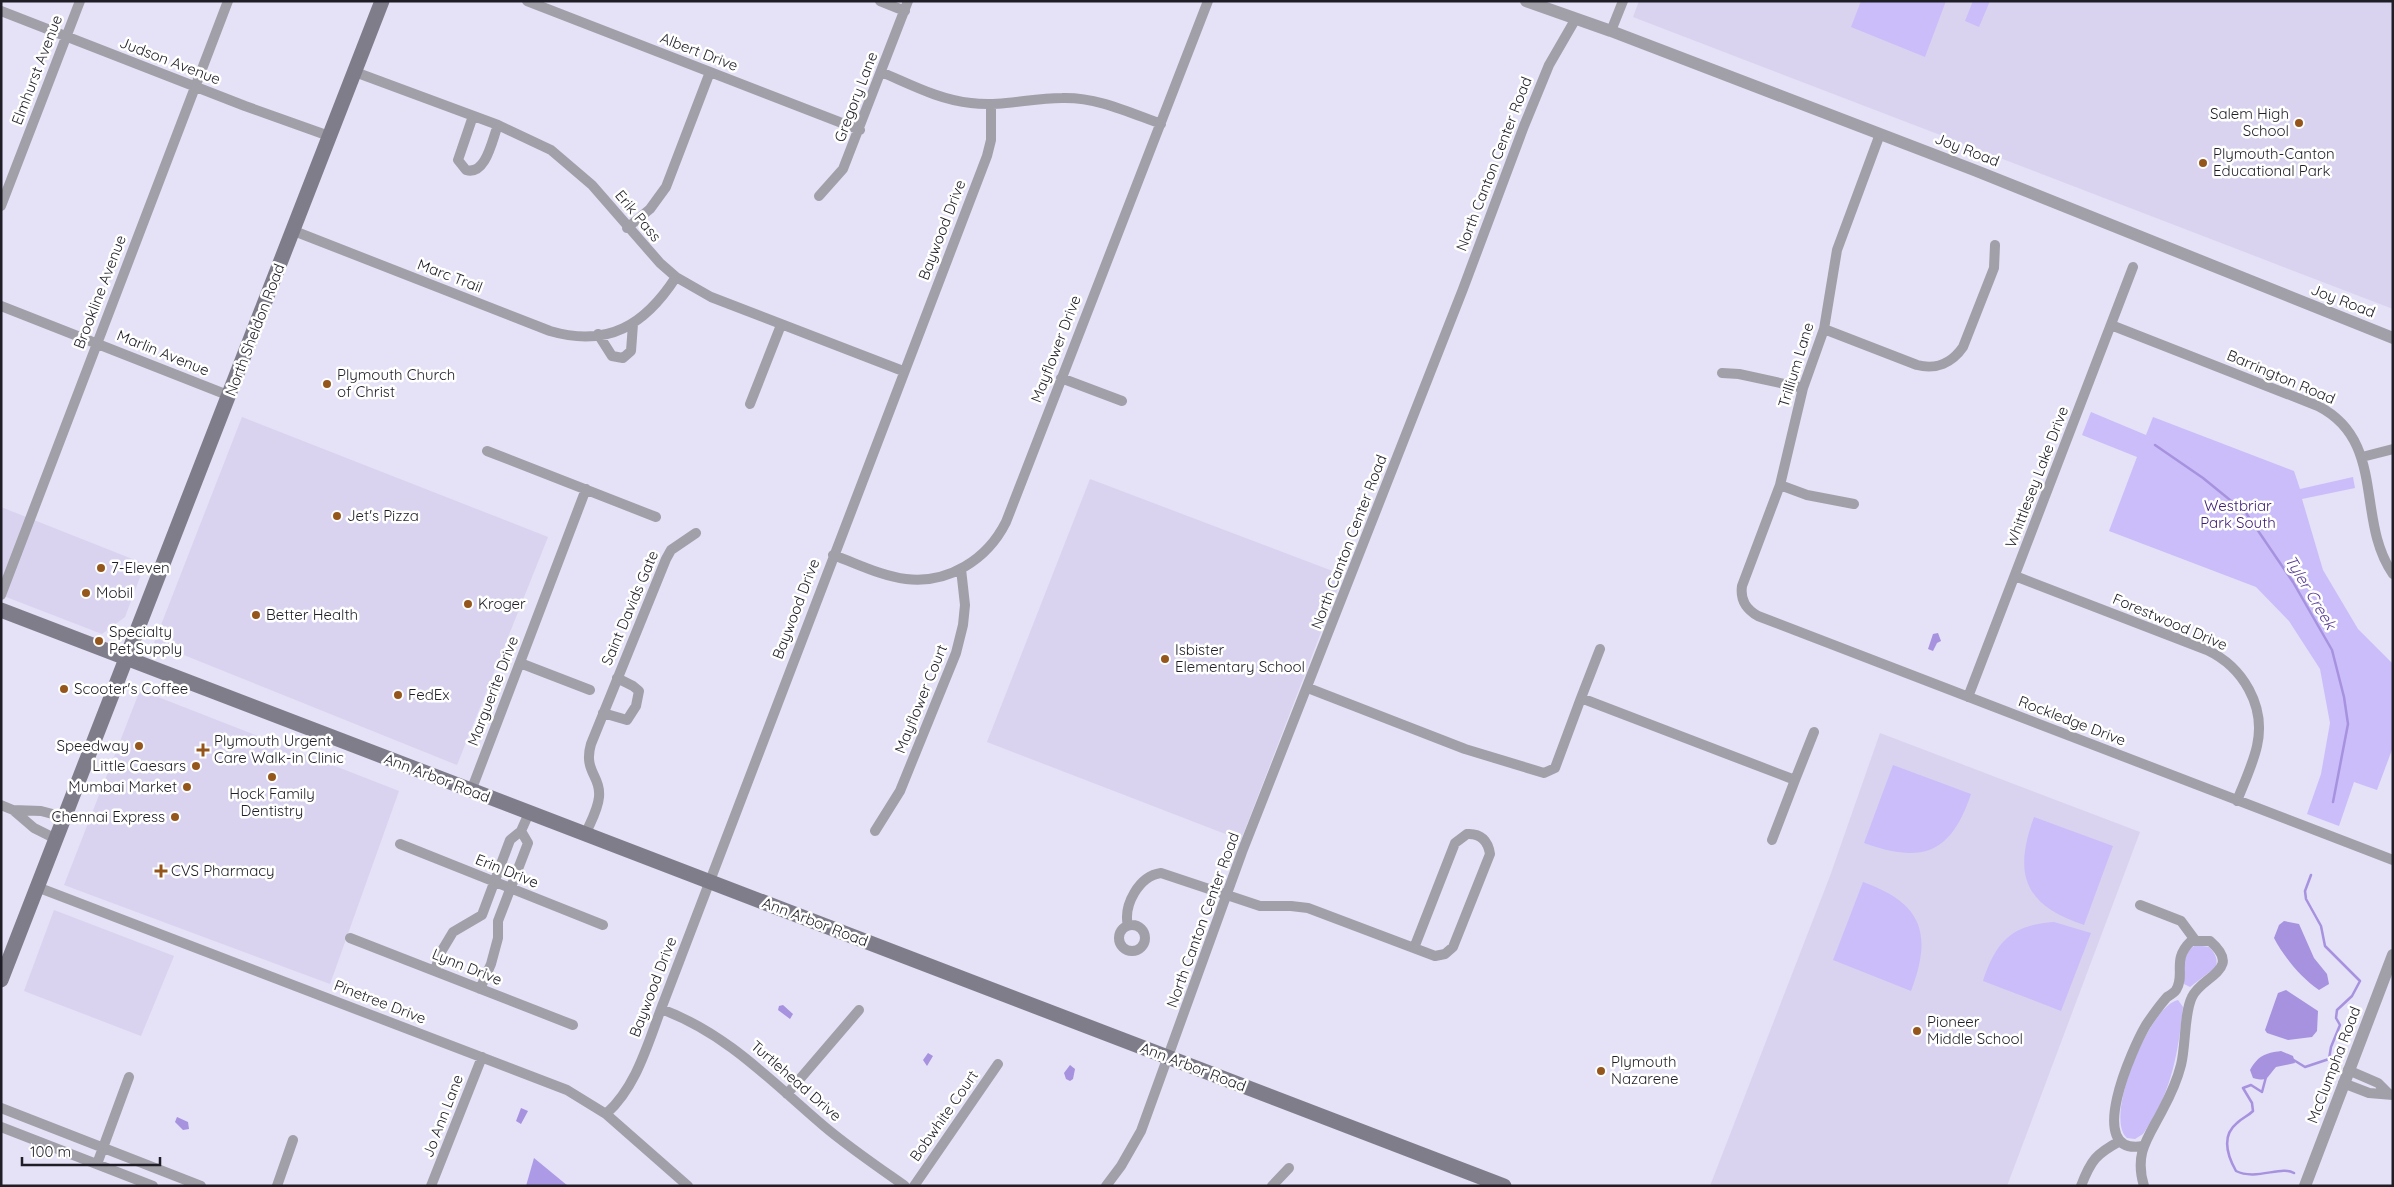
<svg xmlns="http://www.w3.org/2000/svg" width="2394" height="1187" font-family="Quicksand,sans-serif">
	<rect width="100%" height="100%" fill="#e5e1f7"/>
	<path fill="#d9d3f0" d="M1639,1H2393V309L1633,17Z
		M242,417L548,537L457,765L154,643Z
		M1090,479L1343,575L1241,840L987,742Z
		M1,507L145,564L125,617L102,634L1,595Z
		M140,690L399,791L330,984L64,885Z
		M1880,733L2140,832L2007,1186H1710L1830,876Z
		M54,910L174,956L141,1036L24,991Z"/>
	<path fill="#cbbdf9" d="M1861,1H1946L1925,57L1851,27Z
		M1973,1H1990L1979,27L1965,21Z
		M2091,412L2146,435L2153,417L2294,471L2300,489L2353,477L2355,488L2302,499L2323,570L2358,629L2393,664V747L2377,790L2354,782L2339,826L2307,814L2321,774L2330,723L2320,669L2289,621L2256,587L2109,531L2137,457L2082,435Z
		M1893,765L1971,794C1951,854 1922,864 1864,843Z
		M2034,817L2113,846L2084,925C2024,905 2013,875 2034,817Z
		M1863,882C1922,903 1933,933 1911,991L1833,960Z
		M2054,922L2091,933L2061,1011L1983,981C1996,942 2011,925 2054,922Z
		M2196,945L2209,947C2215,953 2218,959 2216,967L2190,987L2184,984C2184,969 2181,953 2196,945Z
		M2178,1000L2183,1007C2178,1055 2171,1094 2143,1134L2135,1139L2127,1138C2103,1118 2150,1005 2178,1000Z"/>
	<path fill="#ad9ae6" d="M534,1158L568,1186H526Z"/>
	<path fill="#a692de" d="M1938,633L1941,641L1937,643L1933,651L1928,649L1933,634Z
		M2284,921L2299,924L2314,958L2327,974L2329,984L2319,990C2301,978 2284,957 2274,938L2279,925Z
		M2286,990L2318,1011L2317,1031L2312,1037L2288,1040L2267,1033L2265,1030L2278,993Z
		M783,1005L793,1014L790,1019L778,1010L779,1006Z
		M2281,1051L2293,1056L2295,1063L2276,1067C2266,1078 2269,1082 2253,1078L2250,1070C2258,1056 2265,1053 2281,1051Z
		M928,1053L933,1056L927,1066L923,1060Z
		M1070,1065L1075,1069L1073,1079L1070,1081L1066,1079L1064,1073Z
		M521,1108L528,1111L521,1124L516,1121Z
		M177,1117L188,1122L189,1129L183,1130L175,1122Z"/>
	<g fill="none" stroke-linecap="round" stroke-linejoin="round">
		<path stroke="#a692de" stroke-width="2.5" d="M2155,445L2203,478L2246,513L2293,582L2332,650L2344,697L2348,724L2333,802
			M2292,1059L2305,1067L2329,1059L2331,1047L2340,1025L2336,1018L2337,1010L2352,996L2360,981L2325,946L2321,926L2306,899L2305,891L2311,875
			M2266,1077L2262,1092L2251,1085L2243,1088L2252,1103L2253,1111C2248,1116 2242,1118 2237,1123C2221,1136 2227,1155 2236,1171C2256,1181 2282,1165 2294,1173"/>
		<path stroke="#a19fa8" stroke-width="10" d="M527,1L860,130
			M880,1L905,11
			M1,11L245,106L329,136
			M1611,31L1623,1
			M355,72L498,125L551,150L592,185L660,263L676,277L711,297L903,371
			M881,72C910,84 939,100 971,103C1001,107 1031,98 1062,98C1097,97 1128,112 1161,124
			M473,116L458,160L466,170C486,176 492,140 498,125
			M1880,134L1837,250L1824,329L1803,388L1780,485L1742,586C1740,600 1746,609 1758,616L2393,860
			M819,196L843,169L908,1
			M1,206L80,1
			M627,228L650,209L666,187L710,72
			M294,231L550,331C608,348 645,325 676,277
			M1,306L230,396
			M2111,325L2318,406C2387,441 2355,520 2393,574
			M1824,329L1917,365C1936,370 1952,363 1963,347L1994,268L1995,245
			M598,334L612,356L623,358L631,351L633,324
			M1722,373L1739,374L1803,388
			M1061,378L1122,401
			M750,404L781,325
			M487,451L656,517
			M2362,457L2393,449
			M1780,485L1807,495L1854,504
			M833,555C856,563 881,576 906,579C948,584 987,560 1006,522L1208,1
			M2015,576L2207,650C2243,667 2266,706 2257,746C2253,764 2244,783 2237,801
			M1,595L228,1
			M520,663L590,690
			M1308,688L1465,749L1544,773L1555,768L1581,698L1795,780L1772,840
			M1968,697L2133,267
			M1581,698L1600,649
			M603,713L627,720L636,706L639,691L633,686L617,678
			M1795,780L1814,732
			M471,791L586,489
			M1,805L13,810L34,828L56,839
			M13,810L41,811L64,817
			M875,831L900,791L956,653L963,625L965,605L961,569
			M585,835C590,823 598,810 599,797C601,776 583,771 591,744L666,559L671,550L696,533
			M400,844L603,925
			M37,887L567,1090L606,1114L688,1186
			M2140,905L2181,921L2195,940
			M1119 938a13 13 0 1 1 26 0a13 13 0 1 1-26 0Z
			M1128,926C1123,905 1139,876 1161,873L1260,906H1291L1308,908L1435,956L1445,954L1453,947L1490,854C1488,841 1481,833 1467,834L1455,843L1414,948
			M350,938L573,1025
			M435,970L441,952L453,932L482,915L510,840L521,831L529,813
			M480,989L491,964L498,938V921L528,843L521,831
			M661,1009C727,1033 773,1083 825,1127C850,1148 878,1167 905,1186
			M2348,1070L2378,1083L2390,1095
			M2343,1083L2369,1093L2393,1095
			M787,1094L859,1010
			M1,1108L201,1186
			M606,1114C636,1087 647,1046 661,1009L987,156L991,140V105
			M1,1127L153,1186
			M2143,1146C2083,1157 2133,1047 2146,1025C2152,1016 2160,1005 2167,997C2170,995 2174,993 2176,990C2186,974 2171,960 2191,941H2210C2244,970 2201,976 2192,997C2184,1013 2186,1045 2181,1065C2177,1081 2170,1096 2162,1111C2148,1138 2134,1153 2144,1186
			M97,1164L129,1077
			M277,1186L293,1140
			M431,1186L482,1057
			M914,1186L998,1064
			M1106,1186L1121,1166L1141,1131L1242,852L1463,289L1524,126L1549,65L1575,20
			M1272,1186L1289,1168
			M2081,1186C2091,1160 2096,1154 2120,1141"/>
		<path stroke="#a19fa8" stroke-width="12" d="M1526,1L1611,31L1974,170L2393,338
			M2305,1186L2393,955"/>
		<path stroke="#807d8b" stroke-width="15" d="M1,610L1504,1186
			M1,980L382,1"/>
	</g>
	<g fill="#95561c" stroke="#fff" stroke-width="2">
		<circle cx="2299" cy="123" r="5"/>
		<circle cx="2203" cy="163" r="5"/>
		<circle cx="327" cy="384" r="5"/>
		<circle cx="337" cy="516" r="5"/>
		<circle cx="101" cy="568" r="5"/>
		<circle cx="86" cy="593" r="5"/>
		<circle cx="468" cy="604" r="5"/>
		<circle cx="256" cy="615" r="5"/>
		<circle cx="99" cy="641" r="5"/>
		<circle cx="1165" cy="659" r="5"/>
		<circle cx="64" cy="689" r="5"/>
		<circle cx="398" cy="695" r="5"/>
		<circle cx="139" cy="746" r="5"/>
		<path d="M200.5 742.5h5v5h5v5h-5v5h-5v-5h-5v-5h5z"/>
		<circle cx="196" cy="766" r="5"/>
		<circle cx="272" cy="777" r="5"/>
		<circle cx="187" cy="787" r="5"/>
		<circle cx="175" cy="817" r="5"/>
		<path d="M158.5 863.5h5v5h5v5h-5v5h-5v-5h-5v-5h5z"/>
		<circle cx="1917" cy="1031" r="5"/>
		<circle cx="1601" cy="1071" r="5"/>
	</g>
	<g text-anchor="middle" stroke-width="5" stroke-linejoin="round" paint-order="stroke">
		<g font-size="15" fill="#1f1d25" stroke="#fff">
			<text transform="translate(699 52) rotate(21)" y="5">Albert Drive</text>
			<text transform="translate(170 61) rotate(21)" y="5">Judson Avenue</text>
			<text transform="translate(37 70) rotate(-69)" y="5">Elmhurst Avenue</text>
			<text transform="translate(856 97) rotate(-69)" y="5">Gregory Lane</text>
			<text transform="translate(1967 150) rotate(21)" y="5">Joy Road</text>
			<text transform="translate(1494 164) rotate(-69)" y="5">North Canton Center Road</text>
			<text transform="translate(638 216) rotate(50)" y="5">Erik Pass</text>
			<text transform="translate(942 230) rotate(-69)" y="5">Baywood Drive</text>
			<text transform="translate(450 276) rotate(21)" y="5">Marc Trail</text>
			<text transform="translate(100 292) rotate(-69)" y="5">Brookline Avenue</text>
			<text transform="translate(2343 301) rotate(21)" y="5">Joy Road</text>
			<text transform="translate(255 330) rotate(-69)" y="5">North Sheldon Road</text>
			<text transform="translate(1056 349) rotate(-69)" y="5">Mayflower Drive</text>
			<text transform="translate(163 353) rotate(22)" y="5">Marlin Avenue</text>
			<text transform="translate(1796 365) rotate(-73)" y="5">Trillium Lane</text>
			<text transform="translate(2281 377) rotate(23)" y="5">Barrington Road</text>
			<text transform="translate(2037 477) rotate(-69)" y="5">Whittlesey Lake Drive</text>
			<text transform="translate(1349 542) rotate(-69)" y="5">North Canton Center Road</text>
			<text transform="translate(630 608) rotate(-67)" y="5">Saint Davids Gate</text>
			<text transform="translate(796 609) rotate(-69)" y="5">Baywood Drive</text>
			<text transform="translate(2170 622) rotate(23)" y="5">Forestwood Drive</text>
			<text transform="translate(493 691) rotate(-69)" y="5">Marguerite Drive</text>
			<text transform="translate(921 699) rotate(-68)" y="5">Mayflower Court</text>
			<text transform="translate(2072 721) rotate(21)" y="5">Rockledge Drive</text>
			<text transform="translate(437 778) rotate(21)" y="5">Ann Arbor Road</text>
			<text transform="translate(507 871) rotate(22)" y="5">Erin Drive</text>
			<text transform="translate(1203 920) rotate(-70)" y="5">North Canton Center Road</text>
			<text transform="translate(815 922) rotate(21)" y="5">Ann Arbor Road</text>
			<text transform="translate(467 967) rotate(22)" y="5">Lynn Drive</text>
			<text transform="translate(653 987) rotate(-69)" y="5">Baywood Drive</text>
			<text transform="translate(380 1002) rotate(21)" y="5">Pinetree Drive</text>
			<text transform="translate(2334 1065) rotate(-69)" y="5">McClumpha Road</text>
			<text transform="translate(1193 1067) rotate(21)" y="5">Ann Arbor Road</text>
			<text transform="translate(796 1081) rotate(41)" y="5">Turtlehead Drive</text>
			<text transform="translate(443 1116) rotate(-69)" y="5">Jo Ann Lane</text>
			<text transform="translate(944 1116) rotate(-55)" y="5">Bobwhite Court</text>
		</g>
		<g font-size="15" fill="#1f1d25" stroke="#fff" text-anchor="start">
			<text x="2289" y="119" text-anchor="end">Salem High<tspan x="2289" dy="17">School</tspan></text>
			<text x="2213" y="159">Plymouth-Canton<tspan x="2213" dy="17">Educational Park</tspan></text>
			<text x="337" y="380">Plymouth Church<tspan x="337" dy="17">of Christ</tspan></text>
			<text x="347" y="521">Jet's Pizza</text>
			<text x="111" y="573">7-Eleven</text>
			<text x="96" y="598">Mobil</text>
			<text x="478" y="609">Kroger</text>
			<text x="266" y="620">Better Health</text>
			<text x="109" y="637">Specialty<tspan x="109" dy="17">Pet Supply</tspan></text>
			<text x="1175" y="655">Isbister<tspan x="1175" dy="17">Elementary School</tspan></text>
			<text x="74" y="694">Scooter's Coffee</text>
			<text x="408" y="700">FedEx</text>
			<text x="214" y="746">Plymouth Urgent<tspan x="214" dy="17">Care Walk-in Clinic</tspan></text>
			<text x="129" y="751" text-anchor="end">Speedway</text>
			<text x="186" y="771" text-anchor="end">Little Caesars</text>
			<text x="177" y="792" text-anchor="end">Mumbai Market</text>
			<text x="272" y="799" text-anchor="middle">Hock Family<tspan x="272" dy="17">Dentistry</tspan></text>
			<text x="165" y="822" text-anchor="end">Chennai Express</text>
			<text x="171" y="876">CVS Pharmacy</text>
			<text x="1927" y="1027">Pioneer<tspan x="1927" dy="17">Middle School</tspan></text>
			<text x="1611" y="1067">Plymouth<tspan x="1611" dy="17">Nazarene</tspan></text>
		</g>
		<g font-size="15" fill="#412077" stroke="#fff">
			<text x="2238" y="511">Westbriar<tspan x="2238" dy="17">Park South</tspan></text>
		</g>
		<g font-size="16" font-style="italic" fill="#5a3c95" stroke="#fff">
			<text transform="translate(2311 592) rotate(59)" y="6">Tyler Creek</text>
		</g>
	</g>
	<rect width="2394" height="1187" fill="none" stroke="#1f1d25" stroke-width="5"/>
	<path d="M22 1157v8h138v-8" fill="none" stroke="#1f1d25" stroke-width="2.5"/>
	<text x="30" y="1157" font-size="15" fill="#1f1d25" stroke="#ffffff" stroke-width="4" paint-order="stroke">100 m</text>
</svg>
